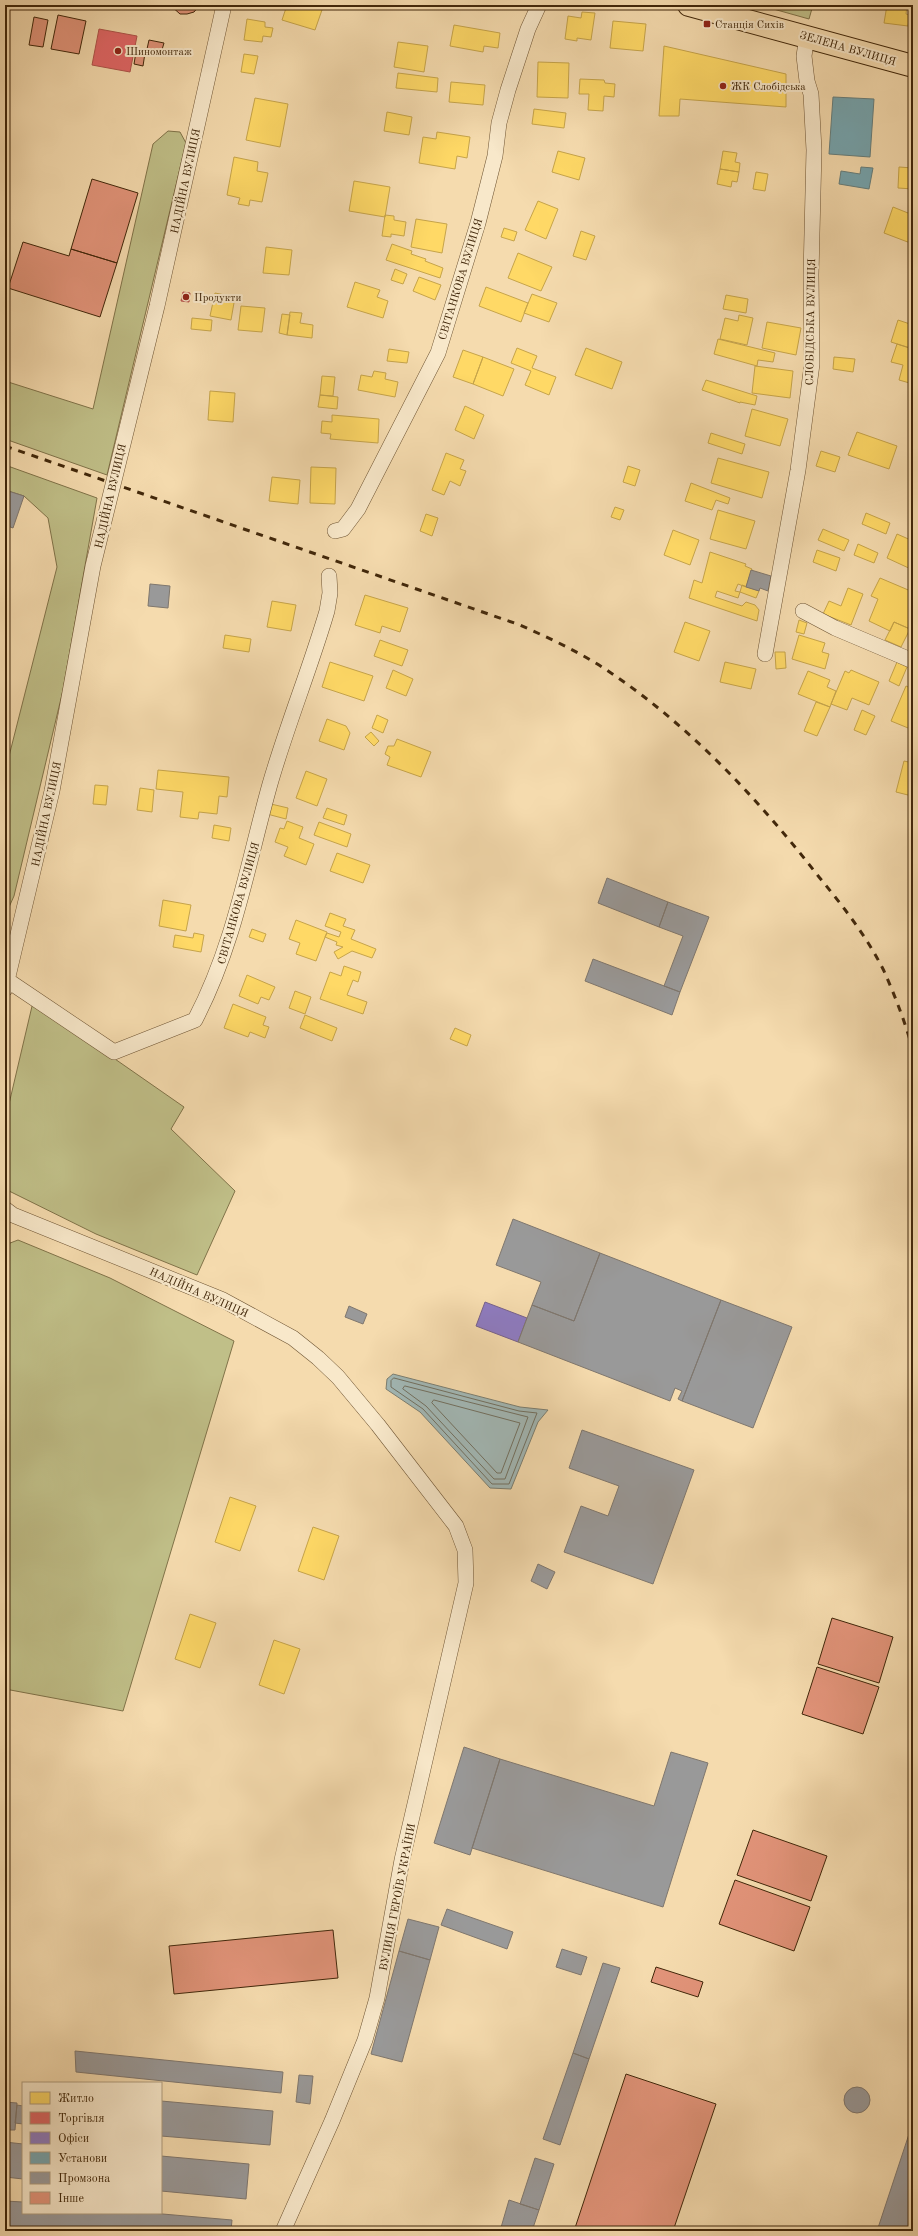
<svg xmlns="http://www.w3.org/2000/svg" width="918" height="2236" font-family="'Old Standard TT',serif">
	<rect width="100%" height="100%" fill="#f5dbae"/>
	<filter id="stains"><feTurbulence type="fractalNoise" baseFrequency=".005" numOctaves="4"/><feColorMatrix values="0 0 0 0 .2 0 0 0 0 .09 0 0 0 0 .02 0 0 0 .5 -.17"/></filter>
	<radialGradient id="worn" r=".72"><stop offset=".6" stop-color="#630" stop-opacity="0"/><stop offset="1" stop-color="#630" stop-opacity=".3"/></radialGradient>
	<path fill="#c0bf88" stroke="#807349" d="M759,5H813L809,19Z
		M168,131L180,132L186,143L107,475L5,439V381L93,409L153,144Z
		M5,465L97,498L63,690L14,896L5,916V772L57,567L48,518L24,496L5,490Z
		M33,1002L184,1107L171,1129L235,1191L197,1275L96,1234L5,1189V1121Z
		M18,1240L110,1278L234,1341L123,1711L5,1689V1245Z"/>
	<path fill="#a2b8b6" stroke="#7b7e71" d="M393,1374L520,1407L548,1410L538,1422L511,1489L490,1488L420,1412L386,1389L387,1379Z"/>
	<path fill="#ffd966" stroke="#c6a44a" d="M287,5L323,7L315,30L282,20Z
		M478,5H502V7Z
		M887,5H907L906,14L910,15L908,26L884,23Z
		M582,12L595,13L591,40L577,38V41L565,39L568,16L581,18Z
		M247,19L265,22V27L273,28L271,37L263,36L262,42L244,40Z
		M613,21L646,24L643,51L610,48Z
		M454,25L500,33L498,48L484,46L483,52L450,46Z
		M398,42L428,46L424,72L394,67Z
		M664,46L786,74V107L680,99L679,116H659Z
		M244,54L258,56L254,74L241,72Z
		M538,62L569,63L568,98L537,97Z
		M398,73L438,78L437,92L396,88Z
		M580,79L604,80L605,83L615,84L614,97L604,96L603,111L588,110L589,94H579Z
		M451,82L485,85L483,105L449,102Z
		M255,98L288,104L280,147L246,140Z
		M534,109L566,113L564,128L532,124Z
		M387,112L412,117L409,135L384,131Z
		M437,132L470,137L467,158L457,156L455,169L419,163L423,137L436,139Z
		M558,151L585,158L579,180L552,172Z
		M723,151L737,153L735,162L740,163L739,172L720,169Z
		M234,157L258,162L257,171L268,173L262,202L250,200L249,206L238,204L240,198L227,195Z
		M899,167L913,168V189L898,188Z
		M720,169L739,172L737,182L732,181L731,187L717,184Z
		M756,172L768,174L765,191L753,189Z
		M354,181L390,187L385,217L349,211Z
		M538,201L558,209L546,239L525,230Z
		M893,207L913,215V244L884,233Z
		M385,215L394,216V220L406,222L404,236L391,234V237L382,236Z
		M416,219L447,224L442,253L411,247Z
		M504,228L517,232L514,241L501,237Z
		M581,231L595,236L586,260L573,256Z
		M392,244L412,251L411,254L426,259L425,261L443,268L440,278L386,260Z
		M266,247L292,250L289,275L263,273Z
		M518,253L552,267L541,291L508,278Z
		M395,269L407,274L403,284L391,280Z
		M419,277L441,285L435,300L413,291Z
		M355,282L380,290L377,297L388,301L383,318L347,307Z
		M486,287L528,303L521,322L479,306Z
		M215,293L235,297L231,320L210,316Z
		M532,294L557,303L549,322L524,313Z
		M726,295L748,299L746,313L723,309Z
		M241,306L265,308L262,332L238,330Z
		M290,312L302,313L300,323L313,325L312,338L287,335Z
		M282,314L290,315L287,335L279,333Z
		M739,315L753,318L747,345L720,339L725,318L738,321Z
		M192,318L212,320L211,331L191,329Z
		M898,320L913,325V349L891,342Z
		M767,322L801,328L796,355L762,348Z
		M718,339L775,353L773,362L758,360L757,366L714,354Z
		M897,344L913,349V384L899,380L903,365L891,362Z
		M517,348L537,356L532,368L556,377L549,395L525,385L531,371L511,363Z
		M586,348L622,362L612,389L575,375Z
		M389,349L409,352L407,363L387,361Z
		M463,350L483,357L473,384L453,377Z
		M483,357L514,369L503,396L473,384Z
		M834,357L855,359L853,372L833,369Z
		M755,366L793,371L790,398L752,393Z
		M374,371L386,373L385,379L398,382L395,397L358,390L361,375L372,377Z
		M322,376L335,377L333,396L320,395Z
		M706,380L757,396L755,405L740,402V403L702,390Z
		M210,391L235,393L233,422L208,420Z
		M320,395L338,397L337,409L318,407Z
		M465,406L484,415L474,439L455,430Z
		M752,409L788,419L780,446L745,436Z
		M332,415L379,419L378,443L330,439L331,434L321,433L322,421L332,422Z
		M857,432L897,446L889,469L848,455Z
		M711,433L745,444L742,454L708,443Z
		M821,451L840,457L835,472L816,466Z
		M446,453L464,460L460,469L466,471L460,486L450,481L444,495L432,490Z
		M718,458L769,472L762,498L711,483Z
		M628,466L640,470L635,486L623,482Z
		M311,467L336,468L335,504L310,503Z
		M272,477L300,480L298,504L269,501Z
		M691,483L730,498L728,504L716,500L712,510L685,501Z
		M615,507L624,510L620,520L611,517Z
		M718,510L755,521L746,549L710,539Z
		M866,513L890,523L886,534L862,524Z
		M426,514L438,518L432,536L420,531Z
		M823,529L849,540L844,551L818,540Z
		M673,530L699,540L690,565L664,555Z
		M897,534L913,541V570L887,558Z
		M858,544L878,553L874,563L854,555Z
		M817,550L840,558L836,571L813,562Z
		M710,552L746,564L745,566L752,569L746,587L738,584L735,591L740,592L738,598L717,591L715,597L742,606L746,602L755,605L759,610L757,621L689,598L694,580L702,583Z
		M880,578L913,592V621L910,629L894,622L890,631L869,621L878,599L871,596Z
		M742,585L759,591L756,598L740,592Z
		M848,588L863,594L851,625L823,614L829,601L841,606Z
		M365,595L408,608L400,632L382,626L380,633L355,625Z
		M272,601L296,605L291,631L267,627Z
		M799,620L807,623L804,634L796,632Z
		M685,622L710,631L699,661L674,652Z
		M894,622L910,629L901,647L885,640Z
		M225,635L251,639L249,652L223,648Z
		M799,635L825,643L822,652L829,654L825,669L792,659Z
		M380,640L408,650L402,666L374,656Z
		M775,652H785L786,668L776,669Z
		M330,662L373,676L364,701L322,687Z
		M725,662L756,669L751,689L720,682Z
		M897,662L907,667L899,686L889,681Z
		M393,670L413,679L406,696L386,688Z
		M851,670L879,682L869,705L852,698L847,710L831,704L845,671L849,673Z
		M808,671L830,680L827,687L836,691L830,707L798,694Z
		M906,686L913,689V730L891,721Z
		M816,702L830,707L817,736L804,731Z
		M862,710L875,716L866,735L854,730Z
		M377,715L388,720L383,733L372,728Z
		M327,719L346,726L350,733L344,750L319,741Z
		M371,732L379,741L374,746L365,737Z
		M397,739L431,752L421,777L387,765L390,757L385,754L388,746H394Z
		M904,761L913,763L912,796L896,792Z
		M158,770L229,777L227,797L219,796L217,814L199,812L198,819L180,817L183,792L156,789Z
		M306,771L327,779L317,806L296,798Z
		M95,785L108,786L106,805L93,804Z
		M140,788L154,790L152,812L137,810Z
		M271,804L288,808L286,819L267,814Z
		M327,808L347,815L344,825L323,818Z
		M287,821L303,827L299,838L314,844L306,865L284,856L288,847L275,842L280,828L284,829Z
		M319,822L351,834L347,847L314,835Z
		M214,825L231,828L229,841L212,838Z
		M337,853L370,865L363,883L330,871Z
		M163,900L191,905L186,931L159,926Z
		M330,913L346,919L343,926L355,930L351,939L376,949L372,958L352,951L338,959L334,952L343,947L336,945L337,942L325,937L327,933L339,937L341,932L325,926Z
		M296,920L327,932L316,961L296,954L300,943L289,939Z
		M252,929L266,934L263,942L249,937Z
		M194,933L204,935L201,952L173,947L175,935L193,938Z
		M344,966L361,972L358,982L353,980L347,995L367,1002L363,1014L320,999L330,972L341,976Z
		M247,975L275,987L269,1000L261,997L258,1004L239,996Z
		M295,991L311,997L305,1014L289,1008Z
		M233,1004L266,1017L263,1025L269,1027L265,1038L250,1032L248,1037L224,1028Z
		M305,1015L337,1028L332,1041L300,1028Z
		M455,1028L471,1035L467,1046L450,1039Z
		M230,1497L256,1506L240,1551L215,1542Z
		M313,1527L339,1536L324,1580L298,1571Z
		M190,1614L216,1623L200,1668L175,1659Z
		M274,1640L300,1649L284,1694L259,1685Z"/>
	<path fill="#e06666" stroke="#b0534a" d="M99,29L137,36L130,72L92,65Z
		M183,292L190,293L189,302L181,301Z"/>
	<path fill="#8e7cc3" stroke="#77628c" d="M485,1302L527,1318L518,1342L476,1326Z"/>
	<path fill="#76a5af" stroke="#667f7e" d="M833,97L874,99L870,157L829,154Z
		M861,167L873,168L869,189L839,184L841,171L860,174Z"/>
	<path fill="#999" stroke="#7f776e" d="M5,490L24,496L13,528L5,525Z
		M751,570L771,576L768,591L760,588L759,591L746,587Z
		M150,584L170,586L168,608L148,606Z
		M607,878L668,902L659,927L598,903Z
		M668,902L709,917L680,992L664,986L683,936L659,927Z
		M593,959L680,992L672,1015L585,981Z
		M513,1219L600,1253L574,1321L532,1305L541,1282L496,1265Z
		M600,1253L721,1300L682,1401L678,1399L682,1391L675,1388L670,1401L518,1342L532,1305L574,1321Z
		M721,1300L792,1327L753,1428L682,1401Z
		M349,1306L367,1314L363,1324L345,1317Z
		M582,1430L694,1470L653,1584L564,1552L581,1506L608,1516L619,1486L569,1468Z
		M538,1564L555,1572L547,1589L531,1581Z
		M464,1747L500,1759L470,1855L434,1843Z
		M671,1752L708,1763L663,1907L472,1848L500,1759L654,1806Z
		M447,1909L513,1932L507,1949L441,1925Z
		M408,1919L439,1927L430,1960L399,1951Z
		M562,1949L587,1957L581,1975L556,1967Z
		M399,1951L430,1960L402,2062L371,2054Z
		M603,1963L620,1968L589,2059L573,2053Z
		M75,2051L283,2072L281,2093L76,2072Z
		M573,2053L589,2059L560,2145L543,2139Z
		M299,2075L313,2076L310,2104L296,2102Z
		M844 2100a13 13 0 1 1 26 0a13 13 0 1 1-26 0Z
		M161,2101L273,2111L270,2145L161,2136Z
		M5,2102L17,2103L15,2130H5Z
		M17,2105L23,2106V2124L15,2123Z
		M913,2122V2231H877Z
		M5,2142L23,2144V2179L5,2177Z
		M161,2156L249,2164L246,2199L161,2191Z
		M535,2158L554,2164L539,2210L520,2204Z
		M509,2200L539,2210L532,2231H500Z
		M5,2201L23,2202V2213H151L232,2220L231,2231H5Z"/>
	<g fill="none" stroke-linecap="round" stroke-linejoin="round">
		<path stroke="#727060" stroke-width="1" d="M394,1378L519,1411L537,1413L509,1484H492L423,1409L391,1387V1381Z
			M405,1386L528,1417L505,1479H494L426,1406L403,1389Z
			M434,1400L520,1423L501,1473H497L432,1403Z"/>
	</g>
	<path fill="#e2947a" stroke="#41270a" d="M170,5H200L194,12L187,14H180Z
		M58,15L86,21L79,54L51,49Z
		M34,17L48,20L43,47L29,45Z
		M149,40L164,43L161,53L147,49Z
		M136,52L145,53L143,66L134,64Z
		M92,179L138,193L117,263L71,249Z
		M23,242L69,256L71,249L117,263L100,317L8,288Z
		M832,1618L893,1637L879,1683L818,1664Z
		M817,1667L879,1687L863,1734L802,1714Z
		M753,1830L827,1856L811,1901L737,1875Z
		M735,1880L810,1907L794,1951L719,1924Z
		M333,1930L338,1978L174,1994L169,1946Z
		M656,1967L703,1982L698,1997L651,1982Z
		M626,2074L716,2104L673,2231H574Z"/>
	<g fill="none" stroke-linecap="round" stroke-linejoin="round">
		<defs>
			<path id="minor" d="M335,531L343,529L358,509L438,353L478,223L495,156L499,123L508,90L528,29L539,5
				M803,611L835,628L913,661
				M765,654L798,470L812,364L811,275L814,150L811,94L807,81L804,56L807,36
				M7,980L114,1052L195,1020C235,943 247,866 270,784C287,725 310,669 327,611L330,593L329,576
				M5,989L52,791L93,566L157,306L224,5
				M5,1209L13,1215L223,1300L293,1338L318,1358L338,1377L378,1425L456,1526L465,1550L466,1583L402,1860L377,1998L365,2040L332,2121L283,2231"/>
			<path id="primary" d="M689,5L913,66"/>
		</defs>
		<use href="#minor" stroke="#6e5433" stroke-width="16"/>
		<use href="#primary" stroke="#41270a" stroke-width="24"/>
		<use href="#minor" stroke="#f8e8ca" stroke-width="15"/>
		<use href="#primary" stroke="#f5dbae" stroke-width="22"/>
		<path stroke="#41270a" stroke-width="3" stroke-dasharray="7 7" stroke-linecap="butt" d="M5,446L520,625C551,639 582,653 611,673C691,727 760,801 819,877C843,906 867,937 884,971C895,996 906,1024 913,1051"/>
	</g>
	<g fill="#8f2418" stroke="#f8e8ca" stroke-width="1.5">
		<rect x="703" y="20" width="8" height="8" rx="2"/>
		<circle cx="118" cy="51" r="4"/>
		<circle cx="723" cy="86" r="4"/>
		<circle cx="186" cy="297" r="4"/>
	</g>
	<g text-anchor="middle" stroke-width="4" stroke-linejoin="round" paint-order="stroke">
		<g font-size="11" fill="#41270a" stroke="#f8e8ca" text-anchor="start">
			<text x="715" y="28">Станція Сихів</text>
			<text x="126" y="55">Шиномонтаж</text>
			<text x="731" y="90">ЖК Слобідська</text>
			<text x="194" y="301">Продукти</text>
		</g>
		<g font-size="11" fill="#41270a" stroke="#f8e8ca">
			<text transform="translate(848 48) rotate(16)" y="4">ЗЕЛЕНА ВУЛИЦЯ</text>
			<text transform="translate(185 181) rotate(-78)" y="4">НАДІЙНА ВУЛИЦЯ</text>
			<text transform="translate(460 279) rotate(-73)" y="4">СВІТАНКОВА ВУЛИЦЯ</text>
			<text transform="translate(810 322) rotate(-89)" y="4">СЛОБІДСЬКА ВУЛИЦЯ</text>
			<text transform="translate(110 496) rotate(-77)" y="4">НАДІЙНА ВУЛИЦЯ</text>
			<text transform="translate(46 814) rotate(-78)" y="4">НАДІЙНА ВУЛИЦЯ</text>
			<text transform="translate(238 903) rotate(-74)" y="4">СВІТАНКОВА ВУЛИЦЯ</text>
			<text transform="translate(199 1292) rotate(24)" y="4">НАДІЙНА ВУЛИЦЯ</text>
			<text transform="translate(397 1897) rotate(-79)" y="4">ВУЛИЦЯ ГЕРОЇВ УКРАЇНИ</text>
		</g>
	</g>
	<rect width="918" height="2236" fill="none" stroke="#f5dbae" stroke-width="20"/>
	<rect x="6" y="6" width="906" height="2224" fill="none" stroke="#41270a" stroke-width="2"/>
	<rect x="10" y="10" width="898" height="2216" fill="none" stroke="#41270a"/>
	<rect x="22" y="2082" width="140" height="132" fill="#f8e8ca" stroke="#af9b7d"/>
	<rect x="30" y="2092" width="20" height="12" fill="#ffd966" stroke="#af9b7d"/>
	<text x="58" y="2102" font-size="12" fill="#41270a">Житло</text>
	<rect x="30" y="2112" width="20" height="12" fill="#e06666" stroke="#af9b7d"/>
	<text x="58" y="2122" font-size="12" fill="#41270a">Торгівля</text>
	<rect x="30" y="2132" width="20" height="12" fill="#8e7cc3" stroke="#af9b7d"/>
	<text x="58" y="2142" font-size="12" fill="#41270a">Офіси</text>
	<rect x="30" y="2152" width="20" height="12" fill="#76a5af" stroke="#af9b7d"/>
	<text x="58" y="2162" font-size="12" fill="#41270a">Установи</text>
	<rect x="30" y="2172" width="20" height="12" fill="#999999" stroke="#af9b7d"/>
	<text x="58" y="2182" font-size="12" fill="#41270a">Промзона</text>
	<rect x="30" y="2192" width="20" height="12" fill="#e2947a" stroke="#af9b7d"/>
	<text x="58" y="2202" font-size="12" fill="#41270a">Інше</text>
	<rect width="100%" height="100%" filter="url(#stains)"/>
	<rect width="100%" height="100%" fill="url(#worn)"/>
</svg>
